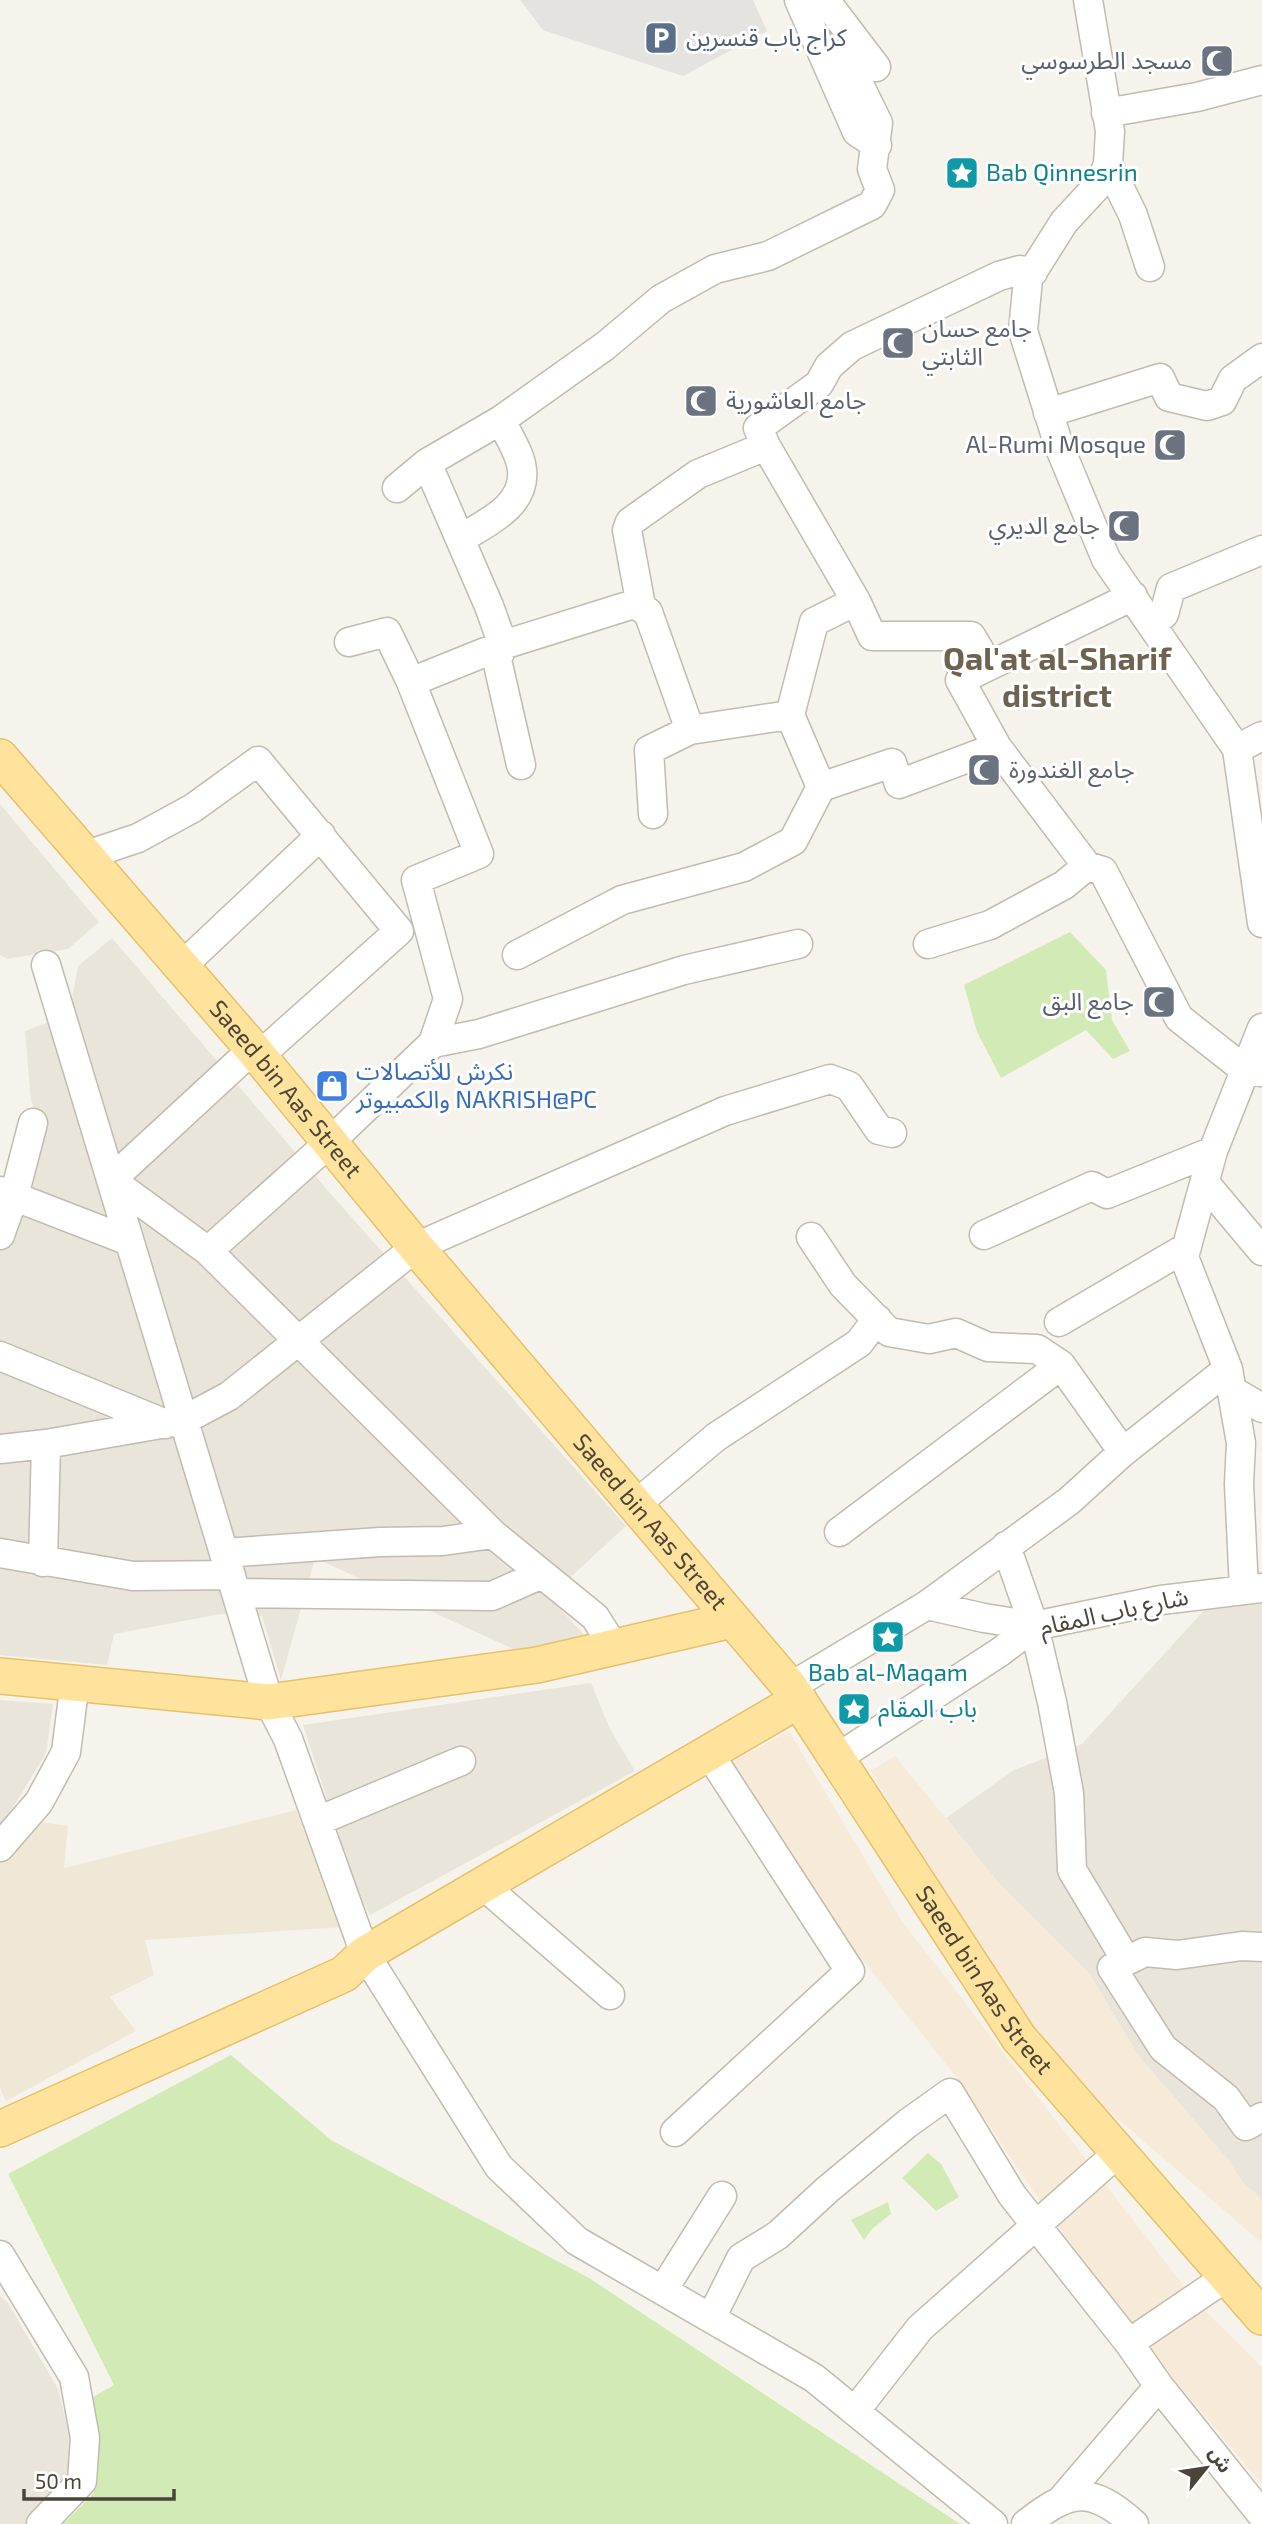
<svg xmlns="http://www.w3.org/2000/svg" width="1262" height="2524" font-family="'Exo 2','Noto Sans Arabic',sans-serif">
	<rect width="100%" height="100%" fill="#f6f3ec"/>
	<path fill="#eae5da" d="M0,804L99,922L68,949L7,959L0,955Z
		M112,938L330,1193L626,1526L549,1597L589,1640L513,1649L315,1558L281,1680L262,1616L221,1614L114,1634L107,1665L0,1655V1195L39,1126L31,1100L25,1031L66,1015L72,999L78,966Z
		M1262,1604V2199L1243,2183L1229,2161L1138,2055L1089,1973L996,1880L946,1818L1014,1770L1082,1744L1208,1606Z
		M591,1683L610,1729L635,1771L370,1915L356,1888L303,1725Z
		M0,1700L53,1704L46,1753L0,1829Z
		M0,2296L8,2303L58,2389L78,2471L30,2524H0Z"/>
	<path fill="#f7ead8" d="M789,1731L901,1920L1197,2303L1262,2367V2484L1133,2330L1041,2203L958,2079L830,1919L729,1764Z
		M895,1756L996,1880L1089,1973L1138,2055L1229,2161L1243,2183L1262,2199V2243L1027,2041L871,1771Z"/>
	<path fill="#efe8d6" d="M296,1810L343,1927L145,1940L154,1975L110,1997L136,2031L6,2101L0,2088V1860L40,1822L68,1826L64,1868Z"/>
	<path fill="#d2eab5" d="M1070,932L1106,970L1112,1020L1130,1051L1113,1059L1086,1030L1001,1078L977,1032L964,985Z
		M231,2055L331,2140L589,2278L960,2524H63L94,2493L86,2401L114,2385L8,2174Z
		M928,2153L941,2164L959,2197L936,2211L902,2178Z
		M888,2202L891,2214L872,2229L864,2240L851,2220Z"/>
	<path fill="#e5e3e0" d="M520,0H753L767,31L683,76L543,30Z"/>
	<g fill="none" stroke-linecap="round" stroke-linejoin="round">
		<defs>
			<path id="minor" d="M799,0L857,132L877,145
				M1088,0L1110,131L1108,164L1101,182L1064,222L1028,279L1023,331L1059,446L1106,559L1237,749L1262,923
				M1106,113L1197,97L1262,80
				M1108,164L1133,215L1150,267
				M1048,413L1160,378L1169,397L1207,406L1222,401L1233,379L1262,358
				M766,446L856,601L872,636H971L989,666
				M427,463L489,606L503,645L497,660L521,765
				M397,488L427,463L501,420L605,346L661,299L715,269L768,256L872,205L880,190L872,169L878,123L845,56L876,67L825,0
				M460,539C486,523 526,506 522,470C521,454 507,434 501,420
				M1133,596L960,680L997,747L1087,866L1103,871L1179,1018L1245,1070L1262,1072
				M641,606L627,530L630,522L698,474L766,446L758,428L819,384L829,366L852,346L999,276L1020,270L1033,272
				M1152,623L1164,614L1171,588L1262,550
				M411,682L503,645L634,604L648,612L690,730
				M790,715L814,622L856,601
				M1237,749L1262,736
				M653,814L649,750L690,730L790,715L821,787L892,763L899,784L997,747
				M87,855L138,838L193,808L258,761L399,931L259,1056
				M928,944L990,925L1064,885L1087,866
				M517,955L622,900L744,867L793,841L821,787
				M46,965L269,1702L288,1739L365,1954L499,2167L577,2241L814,2378L993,2524
				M182,966L321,835
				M433,1043L479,1034L684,970L798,944
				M253,1049L111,1180L208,1251L493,1534L595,1617L614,1647
				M1205,1183L1262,1251
				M0,1191L129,1241
				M0,1235L14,1196L33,1123
				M984,1235L1092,1186L1107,1194L1213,1151
				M811,1237L843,1285L889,1332L929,1339L956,1333L988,1347L1037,1349L1061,1365L1123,1452
				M208,1251L330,1142L433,1043L448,999L416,880L479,854L411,682L387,632L349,642
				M1059,1322L1187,1247
				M0,1356L166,1424
				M1228,1369L1241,1443L1239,1484L1244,1590
				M1233,1391L1262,1408
				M0,1449L46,1444L184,1420L229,1396L416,1247L725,1111L830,1079L849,1086L879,1130L892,1133
				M634,1506L716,1437L859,1343L877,1319
				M839,1532L1061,1365
				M1006,1546L1034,1626L1052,1702L1069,1793L1072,1870L1126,1960
				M0,1553L133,1576L231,1575
				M224,1553L380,1542L443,1541L493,1534
				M43,1562L46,1444
				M236,1593L492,1596L542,1574
				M927,1605L1069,1501L1123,1452L1228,1369L1184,1257L1213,1151L1262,1028
				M790,1687L927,1605L984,1618L1034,1626
				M837,1758L1000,1652L1034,1626L1161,1600L1262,1588
				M318,1821L461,1761
				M0,1847L39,1802L66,1752L75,1682
				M483,1885L610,1995
				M1262,1947L1242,1946L1177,1955L1145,1952L1112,1968L1163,2048L1226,2098L1246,2126L1262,2117
				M675,2132L850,1971L710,1755
				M0,2255L74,2377L85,2438L82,2481L41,2524
				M663,2290L722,2196
				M711,2318L741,2258L778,2235L828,2189L908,2123L950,2093L1012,2195L1129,2343L1159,2386L1063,2498
				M1129,2343L1228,2276
				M1159,2386L1262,2515
				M855,2411L920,2328L1120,2151
				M1026,2524C1070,2489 1091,2485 1134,2524"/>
			<g id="major">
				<path id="s1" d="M0,757L253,1049L416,1247L790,1687L1019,2038L1262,2317"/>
				<path d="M0,1676L269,1702L537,1665L732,1620"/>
				<path d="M0,2129L344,1974L365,1954L799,1700"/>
			</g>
		</defs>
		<use href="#minor" stroke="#c2bbae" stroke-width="31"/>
		<use href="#major" stroke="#e6c16a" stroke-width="38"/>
		<use href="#minor" stroke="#fff" stroke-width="28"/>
		<use href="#major" stroke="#ffe39c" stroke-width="35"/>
	</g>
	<defs>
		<symbol id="parking-square" viewBox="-11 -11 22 22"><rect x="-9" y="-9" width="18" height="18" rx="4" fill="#5c6f8a" stroke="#fff"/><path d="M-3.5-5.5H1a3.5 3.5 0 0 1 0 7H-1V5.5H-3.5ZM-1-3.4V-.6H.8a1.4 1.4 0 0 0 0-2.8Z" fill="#fff"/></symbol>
		<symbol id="mosque-square" viewBox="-11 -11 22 22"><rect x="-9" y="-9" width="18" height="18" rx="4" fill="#6b7280" stroke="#fff"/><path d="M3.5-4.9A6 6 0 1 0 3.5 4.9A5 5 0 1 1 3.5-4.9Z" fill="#fff"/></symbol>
		<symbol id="sight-square" viewBox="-11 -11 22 22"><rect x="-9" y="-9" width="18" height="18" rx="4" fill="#0f9aa8" stroke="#fff"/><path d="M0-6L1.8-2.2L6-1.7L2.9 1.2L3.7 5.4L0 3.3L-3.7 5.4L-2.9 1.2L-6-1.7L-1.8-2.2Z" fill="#fff"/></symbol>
		<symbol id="shop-square" viewBox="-11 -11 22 22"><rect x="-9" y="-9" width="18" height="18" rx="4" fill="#3f7fe0" stroke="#fff"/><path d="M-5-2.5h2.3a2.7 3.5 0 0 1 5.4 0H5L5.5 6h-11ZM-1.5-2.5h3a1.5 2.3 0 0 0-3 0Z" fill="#fff"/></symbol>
	</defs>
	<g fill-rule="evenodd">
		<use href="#parking-square" x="642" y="19" width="38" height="38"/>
		<use href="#mosque-square" x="1198" y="42" width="38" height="38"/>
		<use href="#sight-square" x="943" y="154" width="38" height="38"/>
		<use href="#mosque-square" x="879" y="324" width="38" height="38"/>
		<use href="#mosque-square" x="682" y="382" width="38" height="38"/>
		<use href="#mosque-square" x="1151" y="426" width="38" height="38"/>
		<use href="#mosque-square" x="1105" y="507" width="38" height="38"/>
		<use href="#mosque-square" x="965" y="751" width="38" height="38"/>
		<use href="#mosque-square" x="1140" y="983" width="38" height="38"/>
		<use href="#shop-square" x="313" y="1067" width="38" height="38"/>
		<use href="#sight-square" x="869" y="1618" width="38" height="38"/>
		<use href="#sight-square" x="835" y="1690" width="38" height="38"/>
	</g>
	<g text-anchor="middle" stroke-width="6" stroke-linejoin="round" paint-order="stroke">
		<g font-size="24" fill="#4e5e75" stroke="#fff" text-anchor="start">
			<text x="686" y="46">كراج باب قنسرين</text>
		</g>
		<g font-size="24" fill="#5b616d" stroke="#fff" text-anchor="end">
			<text x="1192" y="69">مسجد الطرسوسي</text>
			<text x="922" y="337" text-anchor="start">جامع حسان<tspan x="922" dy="28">الثابتي</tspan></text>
			<text x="726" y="409" text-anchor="start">جامع العاشورية</text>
			<text x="1146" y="453">Al-Rumi Mosque</text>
			<text x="1100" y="534">جامع الديري</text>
			<text x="1009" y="778" text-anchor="start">جامع الغندورة</text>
			<text x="1134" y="1010">جامع البق</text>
		</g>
		<g font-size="24" fill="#0d838f" stroke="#fff" text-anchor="start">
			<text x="986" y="181">Bab Qinnesrin</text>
			<text x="888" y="1681" text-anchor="middle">Bab al-Maqam</text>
			<text x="878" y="1717">باب المقام</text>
		</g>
		<g font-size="24" fill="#366cbe" stroke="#fff" text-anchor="start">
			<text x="356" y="1080">نكرش للأتصالات<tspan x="356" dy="28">والكمبيوتر NAKRISH@PC</tspan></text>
		</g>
		<g font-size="24" fill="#4b4439" stroke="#fff">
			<text dy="8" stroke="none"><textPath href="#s1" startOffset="438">Saeed bin Aas Street</textPath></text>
			<text dy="8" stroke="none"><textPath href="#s1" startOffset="1004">Saeed bin Aas Street</textPath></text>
			<text transform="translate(1114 1612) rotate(-12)" y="8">شارع باب المقام</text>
			<text dy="8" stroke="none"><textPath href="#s1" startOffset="1572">Saeed bin Aas Street</textPath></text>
		</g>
		<g font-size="32" font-weight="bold" fill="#6e6250" stroke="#fff">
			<text x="1057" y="670">Qal'at al-Sharif<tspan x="1057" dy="37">district</tspan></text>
		</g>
	</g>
	<g transform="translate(1206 2468) rotate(60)" stroke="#ffffff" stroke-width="5" paint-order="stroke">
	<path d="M0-5L12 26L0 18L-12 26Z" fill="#4b4439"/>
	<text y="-10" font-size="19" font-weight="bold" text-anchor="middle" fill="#4b4439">ش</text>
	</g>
	<path d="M24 2489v10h150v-10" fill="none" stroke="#4b4439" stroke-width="3.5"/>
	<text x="35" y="2489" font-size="21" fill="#4b4439" stroke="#ffffff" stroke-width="5" paint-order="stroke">50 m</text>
</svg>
